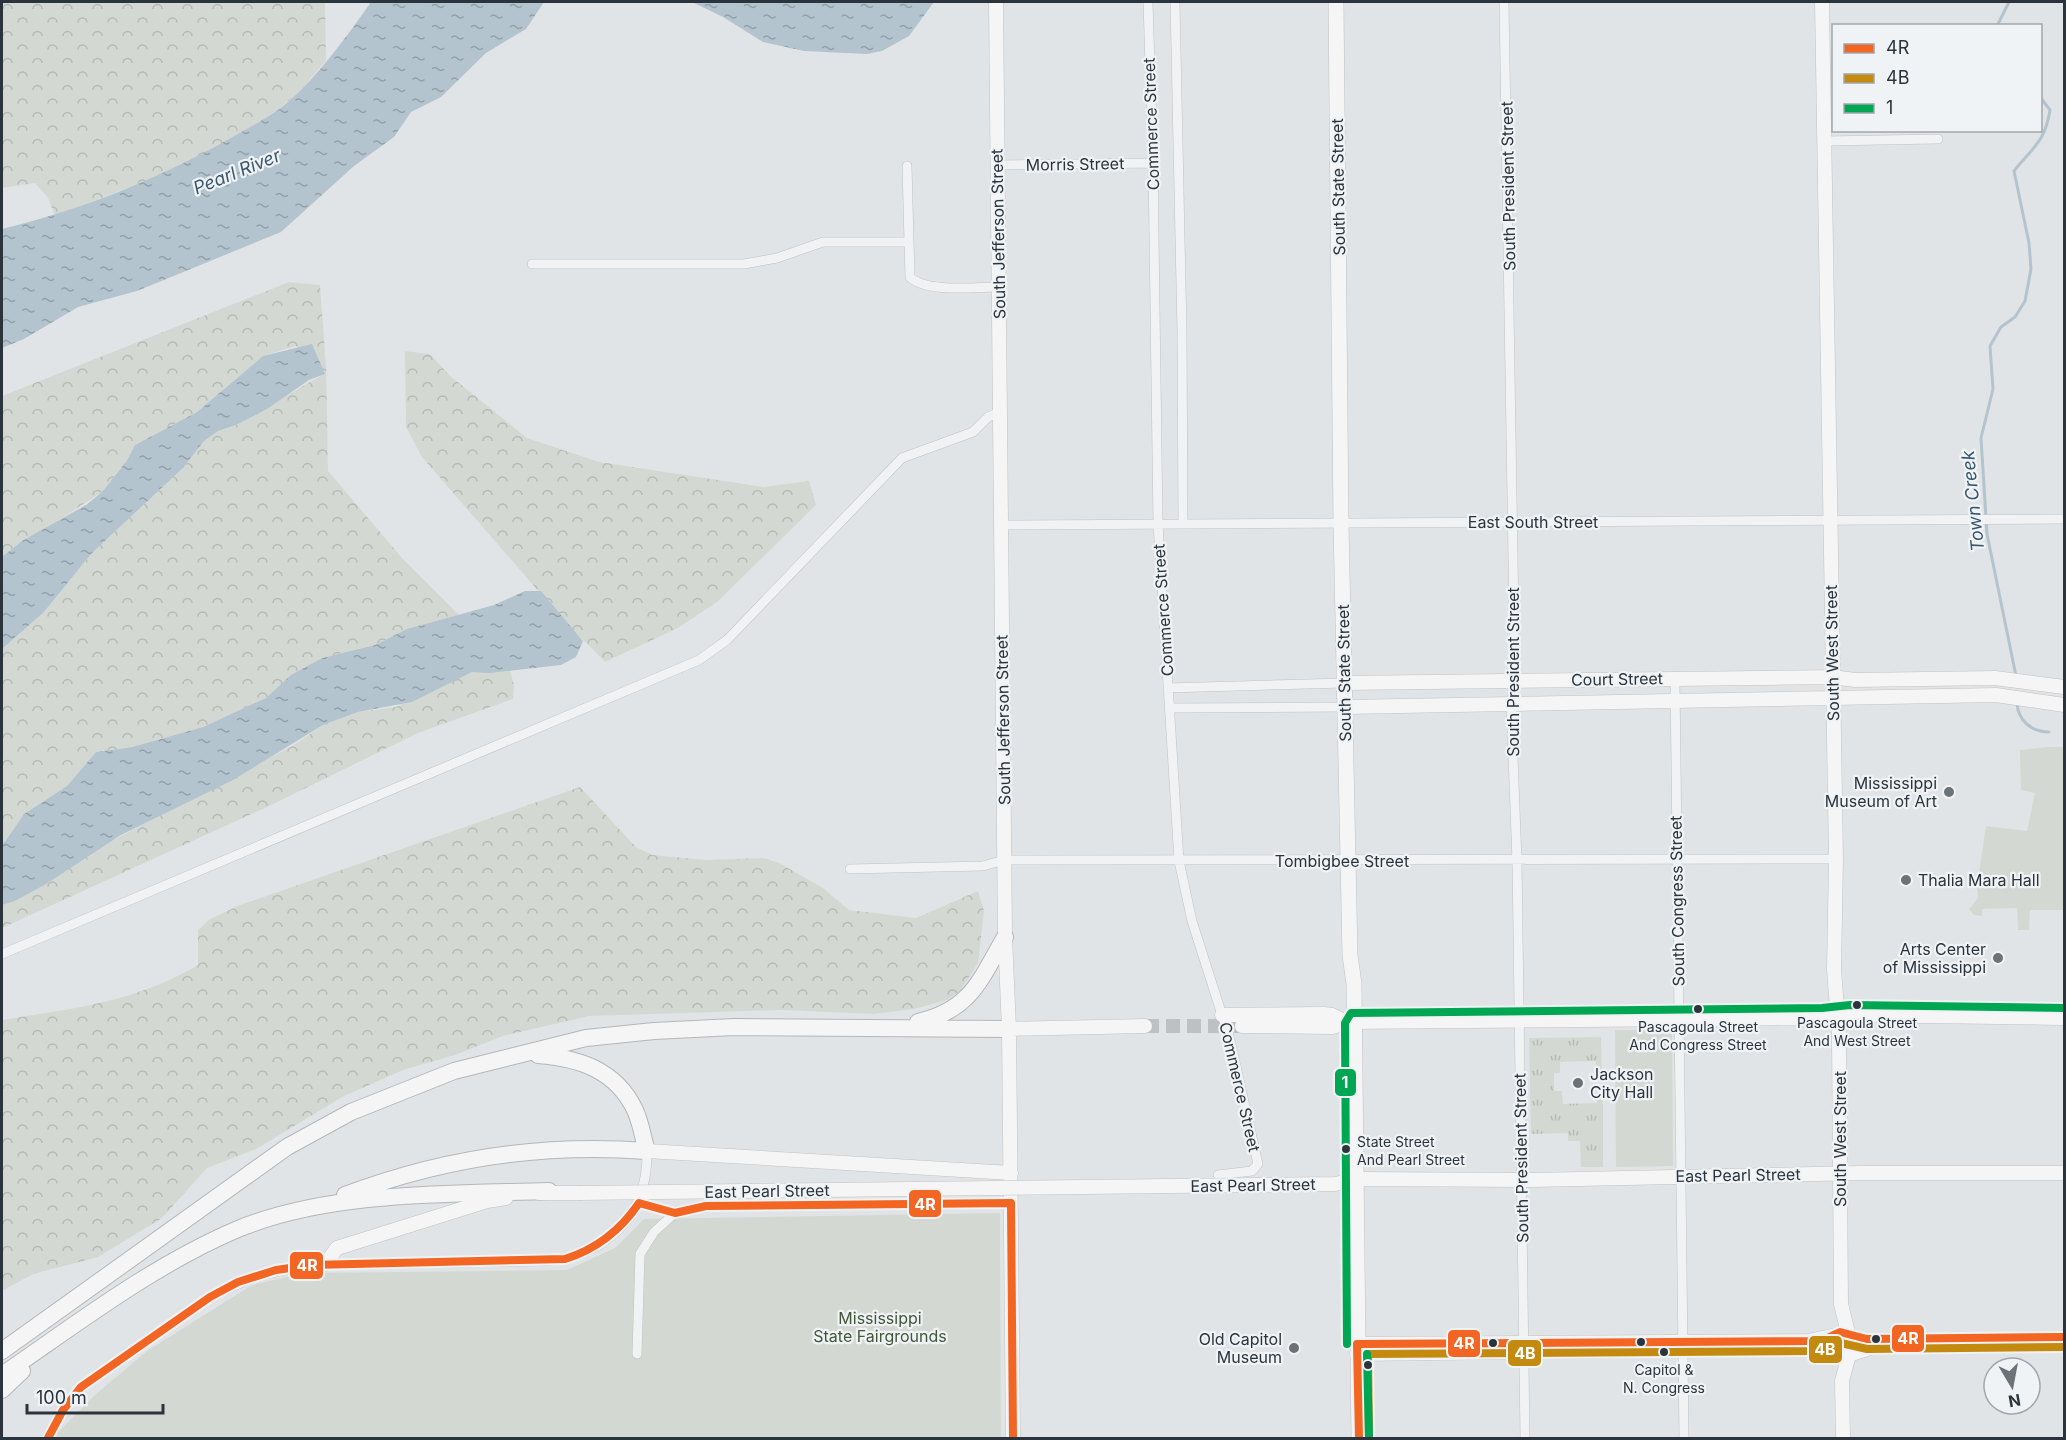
<svg xmlns="http://www.w3.org/2000/svg" width="2066" height="1440" font-family="Inter,sans-serif">
	<defs>
		<pattern id="grass-tufts" width="24" height="20" patternUnits="userSpaceOnUse" patternTransform="scale(1.5)"><rect width="24" height="20" fill="#d3d9d2"/><path d="M3 7l-1-3M5 7V3M7 7l1-3M15 17l-1-3M17 17v-4M19 17l1-3" fill="none" stroke="#b5bbb5"/></pattern>
		<pattern id="forest-crowns" width="20" height="18" patternUnits="userSpaceOnUse" patternTransform="scale(1.5)"><rect width="20" height="18" fill="#d3d9d2"/><path d="M2 6a3 3 0 1 1 6 0M12 15a3 3 0 1 1 6 0" fill="none" stroke="#b5bbb5"/></pattern>
		<pattern id="water-ripples" width="26" height="14" patternUnits="userSpaceOnUse" patternTransform="scale(1.5)"><rect width="26" height="14" fill="#b3c4ce"/><path d="M2 4q2-2 4 0t4 0M15 11q2-2 4 0t4 0" fill="none" stroke="#92a0a8"/></pattern>
	</defs>
	<rect width="100%" height="100%" fill="#e1e4e6"/>
	<path fill="url(#grass-tufts)" d="M1601,1037L1602,1074H1597L1596,1061L1560,1062V1073H1554V1091H1562L1563,1104L1597,1103V1092L1603,1091V1167H1581L1580,1141H1568V1133L1531,1134L1529,1038Z"/>
	<path fill="url(#forest-crowns)" d="M2,2H325L326,61C313,75 300,93 285,104C218,156 133,186 55,216L48,198L35,183L2,188Z
		M289,282L320,285L326,366L328,471L403,559L459,615L407,629L375,645L322,658L291,676L266,698L203,727L132,747L96,752L67,786L24,814L2,846V649L44,612L91,554L183,468L204,441L218,431L236,425L324,374L296,346L263,356L197,412L135,445L126,462L102,492L2,557V396Z
		M405,351L430,354L449,375L527,438L599,462L764,487L809,481L816,505L717,602L678,628L605,662L560,616L422,457L406,427Z
		M510,671L514,685L513,699L418,733L265,808L2,928V905L15,901L104,845L294,745L323,725L358,712L396,707L472,672Z
		M580,787L636,847L652,855L706,860L764,858L779,863L823,888L849,910L916,918L978,891L984,911L978,963L960,991L947,1000L914,1009L874,1014L783,1010L589,1016L503,1036L455,1055L403,1070L344,1096L256,1149L207,1168L162,1218L98,1257L33,1274L2,1291V1020C74,1008 133,1003 198,965V930L210,919L240,905Z"/>
	<path fill="#d3d9d2" d="M2047,747H2064V910H2030L2029,930H2018L2017,908L1982,909V916L1974,915L1969,909L1978,898L1977,887L1986,826L2027,831L2035,793L2021,790L2020,750Z
		M1615,1030H1672L1673,1166L1616,1167Z
		M1000,1213L1001,1438H56L59,1431L96,1394L147,1351L252,1285L304,1273L567,1270L615,1248L644,1219Z"/>
	<path fill="url(#water-ripples)" d="M371,2H544L526,29L486,53L441,97L411,112L394,137L354,166L281,232L137,291L78,307L24,339L2,348V229C81,210 158,179 229,139C248,128 270,117 287,103C319,75 347,36 371,2Z
		M692,2H934L909,36L882,51L867,54L804,51L763,42L723,17Z
		M312,344L325,374L309,380L267,409L236,425L218,431L204,441L183,468L91,554L44,612L2,649V557L22,541L86,505L102,492L126,462L135,445L197,412L263,356Z
		M525,591H541L583,641L576,657L561,665L489,673L472,672L412,702L358,712L323,725L233,780L121,835L46,884L15,901L2,905V846L24,814L67,786L96,752L132,747L203,727L266,698L291,675L322,658L375,645L407,629L494,605Z"/>
	<g fill="none" stroke-linecap="round" stroke-linejoin="round">
		<path stroke="#b3c4ce" stroke-width="3" d="M1997,26L2009,2
			M2016,676L1987,534L1981,438L1993,389L1990,346L2001,327L2015,317L2025,301L2031,269L2029,243L2014,171C2033,147 2045,142 2050,110L2040,97
			M2017,703C2018,721 2032,732 2049,732"/>
		<path stroke="#bdc1c4" stroke-width="14" stroke-dasharray="14 7" stroke-linecap="butt" d="M1145,1026H1242"/>
		<defs>
			<path id="street" d="M1148,2L1153,163L1158,524L1179,861L1192,921L1230,1040L1258,1164L1252,1171L1218,1175
				M1175,2L1182,332L1183,524
				M1504,2L1515,681L1511,704L1517,861L1525,1438
				M1825,141L1938,139
				M997,165L1153,163
				M907,166L909,242
				M532,264H744L777,258L823,242H909L910,277C926,293 976,287 999,287
				M1001,525L2064,519
				M1675,679L1684,1438
				M1168,688L1344,683
				M1169,708L1345,707
				M850,869L983,866L1004,860L1836,859
				M2,954L699,660L727,640L902,458L973,432L988,417L1000,412
				M639,1203L675,1213
				M637,1354L640,1254L654,1232L675,1213L706,1206L1011,1203
				M48,1438L63,1410L81,1387L210,1297L256,1276L311,1265L542,1261C606,1257 648,1217 647,1151"/>
			<path id="secondary" d="M996,2L1005,937L1009,1029L1013,1438
				M1822,2L1836,859L1834,970L1839,1034L1841,1304L1848,1333
				M1344,683L1832,677L1855,680L1995,678L2064,687
				M1345,707L1996,695L2064,705
				M1222,1015L1324,1014L1332,1015L1346,1022
				M1242,1026L1333,1027L1346,1022L1823,1018L1850,1015L2064,1018
				M1009,1029L1145,1026
				M647,1151L1011,1173
				M1260,1185L1335,1184L1357,1179L1532,1180L1862,1173H2064
				M539,1193H580
				M325,1264L337,1248L487,1201L506,1198
				M1357,1344L1808,1341L1832,1336
				M1357,1354L1809,1348L1825,1350L1842,1357L1873,1347L2064,1345
				M1843,1438L1842,1381L1849,1355"/>
			<path id="primary" d="M1336,2L1341,523L1350,955L1354,984L1359,1438"/>
			<path id="highway" d="M918,1022C971,1010 980,980 1005,937
				M345,1195C443,1158 543,1143 647,1151C643,1138 641,1123 635,1110C616,1070 579,1058 538,1055
				M2,1351L287,1147L351,1112L454,1071L586,1038L654,1031L734,1027L1009,1029
				M2,1375C78,1323 153,1265 238,1229C330,1191 451,1194 549,1191
				M2,1390L22,1371"/>
		</defs>
		<use href="#street" stroke="#c0c2c4" stroke-width="10"/>
		<use href="#secondary" stroke="#c0c2c4" stroke-width="15"/>
		<use href="#primary" stroke="#bec1c3" stroke-width="16"/>
		<use href="#highway" stroke="#b4b7ba" stroke-width="18"/>
		<use href="#street" stroke="#f0f2f3" stroke-width="9"/>
		<use href="#secondary" stroke="#f5f5f6" stroke-width="14"/>
		<use href="#primary" stroke="#f5f5f6" stroke-width="15"/>
		<use href="#highway" stroke="#f5f5f6" stroke-width="16"/>
		<defs>
			<path id="secondary-bridge" d="M580,1193L1260,1185"/>
		</defs>
		<use href="#secondary-bridge" stroke="#c0c2c4" stroke-width="15" stroke-linecap="butt"/>
		<use href="#secondary-bridge" stroke="#f5f5f6" stroke-width="14"/>
		<defs>
			<path id="bus-1" d="M48,1438L63,1410L81,1387L210,1297L238,1282L276,1270L311,1265L565,1259C597,1249 620,1231 639,1203L675,1213L706,1206L1011,1203L1013,1438
				M1359,1438L1357,1344L1808,1341L1825,1339L1840,1332L1867,1339L2064,1337"/>
			<path id="bus-2" d="M1369,1438L1368,1354L1808,1351L1827,1349L1841,1343L1867,1349L2064,1347"/>
			<path id="bus-3" d="M1347,1344L1345,1023L1351,1013L1822,1008L1850,1005L2064,1008
				M1367,1354L1369,1438"/>
		</defs>
		<use href="#bus-1" stroke="#eff3f5" stroke-width="12"/>
		<use href="#bus-2" stroke="#eff3f5" stroke-width="12"/>
		<use href="#bus-3" stroke="#eff3f5" stroke-width="12"/>
		<use href="#bus-1" stroke="#f26522" stroke-width="8"/>
		<use href="#bus-2" stroke="#c48a0f" stroke-width="8"/>
		<use href="#bus-3" stroke="#00a651" stroke-width="8"/>
	</g>
	<g fill="#6b7278" stroke="#eff3f5" stroke-width="2">
		<circle cx="1949" cy="792" r="6"/>
		<circle cx="1906" cy="880" r="6"/>
		<circle cx="1998" cy="958" r="6"/>
		<circle cx="1578" cy="1083" r="6"/>
		<circle cx="1294" cy="1348" r="6"/>
	</g>
	<g fill="#2b343d" stroke="#eff3f5" stroke-width="2">
		<circle cx="1857" cy="1005" r="5"/>
		<circle cx="1698" cy="1009" r="5"/>
		<circle cx="1346" cy="1149" r="5"/>
		<circle cx="1876" cy="1339" r="5"/>
		<circle cx="1641" cy="1342" r="5"/>
		<circle cx="1493" cy="1343" r="5"/>
		<circle cx="1664" cy="1352" r="5"/>
		<circle cx="1368" cy="1365" r="5"/>
	</g>
	<g text-anchor="middle" stroke-width="4.5" stroke-linejoin="round" paint-order="stroke">
		<g font-size="14" fill="#2b343d" stroke="#eff3f5">
			<text x="1857" y="1028">Pascagoula Street<tspan x="1857" dy="18">And West Street</tspan></text>
			<text x="1698" y="1032">Pascagoula Street<tspan x="1698" dy="18">And Congress Street</tspan></text>
			<text x="1357" y="1147" text-anchor="start">State Street<tspan x="1357" dy="18">And Pearl Street</tspan></text>
			<text x="1664" y="1375">Capitol &amp;<tspan x="1664" dy="18">N. Congress</tspan></text>
		</g>
		<g font-size="16" fill="#2b343d" stroke="#eff3f5">
			<text transform="translate(1151 124) rotate(-92)" y="6">Commerce Street</text>
			<text transform="translate(1075 164) rotate(-1)" y="6">Morris Street</text>
			<text transform="translate(1508 186) rotate(-91)" y="6">South President Street</text>
			<text transform="translate(1338 187) rotate(-91)" y="6">South State Street</text>
			<text transform="translate(998 234) rotate(-91)" y="6">South Jefferson Street</text>
			<text x="1533" y="528">East South Street</text>
			<text transform="translate(1163 610) rotate(-94)" y="6">Commerce Street</text>
			<text transform="translate(1832 653) rotate(-91)" y="6">South West Street</text>
			<text transform="translate(1513 672) rotate(-90)" y="6">South President Street</text>
			<text transform="translate(1344 673) rotate(-91)" y="6">South State Street</text>
			<text transform="translate(1617 679) rotate(-1)" y="6">Court Street</text>
			<text transform="translate(1003 720) rotate(-91)" y="6">South Jefferson Street</text>
			<text x="1342" y="867">Tombigbee Street</text>
			<text transform="translate(1677 901) rotate(-91)" y="6">South Congress Street</text>
			<text transform="translate(1240 1087) rotate(77)" y="6">Commerce Street</text>
			<text transform="translate(1840 1139) rotate(-90)" y="6">South West Street</text>
			<text transform="translate(1521 1158) rotate(-91)" y="6">South President Street</text>
			<text transform="translate(1738 1175) rotate(-1)" y="6">East Pearl Street</text>
			<text transform="translate(1253 1185) rotate(-1)" y="6">East Pearl Street</text>
			<text transform="translate(767 1191) rotate(-1)" y="6">East Pearl Street</text>
		</g>
		<g font-size="16" fill="#2b343d" stroke="#eff3f5" text-anchor="end">
			<text x="1937" y="789">Mississippi<tspan x="1937" dy="18">Museum of Art</tspan></text>
			<text x="1918" y="886" text-anchor="start">Thalia Mara Hall</text>
			<text x="1986" y="955">Arts Center<tspan x="1986" dy="18">of Mississippi</tspan></text>
			<text x="1590" y="1080" text-anchor="start">Jackson<tspan x="1590" dy="18">City Hall</tspan></text>
			<text x="1282" y="1345">Old Capitol<tspan x="1282" dy="18">Museum</tspan></text>
		</g>
		<g font-size="16" fill="#43573a" stroke="#eff3f5">
			<text x="880" y="1324">Mississippi<tspan x="880" dy="18">State Fairgrounds</tspan></text>
		</g>
		<g font-size="18" font-style="italic" fill="#39576c" stroke="#eff3f5">
			<text transform="translate(237 172) rotate(-22)" y="6">Pearl River</text>
			<text transform="translate(1973 501) rotate(-96)" y="6">Town Creek</text>
		</g>
	</g>
	<g stroke="#eff3f5" stroke-width="2">
		<rect x="1334" y="1068" width="23" height="29" rx="6" fill="#00a651"/>
		<rect x="908" y="1189" width="34" height="29" rx="6" fill="#f26522"/>
		<rect x="289" y="1251" width="35" height="29" rx="6" fill="#f26522"/>
		<rect x="1891" y="1324" width="34" height="29" rx="6" fill="#f26522"/>
		<rect x="1447" y="1329" width="34" height="29" rx="6" fill="#f26522"/>
		<rect x="1808" y="1335" width="35" height="29" rx="6" fill="#c48a0f"/>
		<rect x="1507" y="1339" width="35" height="28" rx="6" fill="#c48a0f"/>
	</g>
	<g font-size="16" text-anchor="middle" font-weight="bold" fill="#fff">
		<text x="1345" y="1088">1</text>
		<text x="925" y="1210">4R</text>
		<text x="307" y="1271">4R</text>
		<text x="1908" y="1344">4R</text>
		<text x="1464" y="1349">4R</text>
		<text x="1825" y="1355">4B</text>
		<text x="1525" y="1359">4B</text>
	</g>
	<rect width="2066" height="1440" fill="none" stroke="#2b343d" stroke-width="6"/>
	<rect x="1832" y="24" width="210" height="108" fill="#eff3f5" stroke="#a1a7ab" stroke-width="1.5"/>
	<rect x="1844" y="44" width="30" height="9" fill="#f26522" stroke="#a1a7ab" stroke-width="1.5"/>
	<text x="1886" y="54" font-size="18" fill="#2b343d">4R</text>
	<rect x="1844" y="74" width="30" height="9" fill="#c48a0f" stroke="#a1a7ab" stroke-width="1.5"/>
	<text x="1886" y="84" font-size="18" fill="#2b343d">4B</text>
	<rect x="1844" y="104" width="30" height="9" fill="#00a651" stroke="#a1a7ab" stroke-width="1.5"/>
	<text x="1886" y="114" font-size="18" fill="#2b343d">1</text>
	<g transform="translate(2012 1386) rotate(170)"><circle r="28" fill="#eff3f5" stroke="#a1a7ab" stroke-width="1.5"/>
	<path d="M0-4.5L10 22L0 15L-10 22Z" fill="#6b7278"/>
	<text y="-9" font-size="16" font-weight="bold" text-anchor="middle" fill="#2b343d">N</text>
	</g>
	<path d="M27 1404v9h136v-9" fill="none" stroke="#2b343d" stroke-width="3"/>
	<text x="36" y="1404" font-size="18" fill="#2b343d" stroke="#eff3f5" stroke-width="4.5" paint-order="stroke">100 m</text>
</svg>
